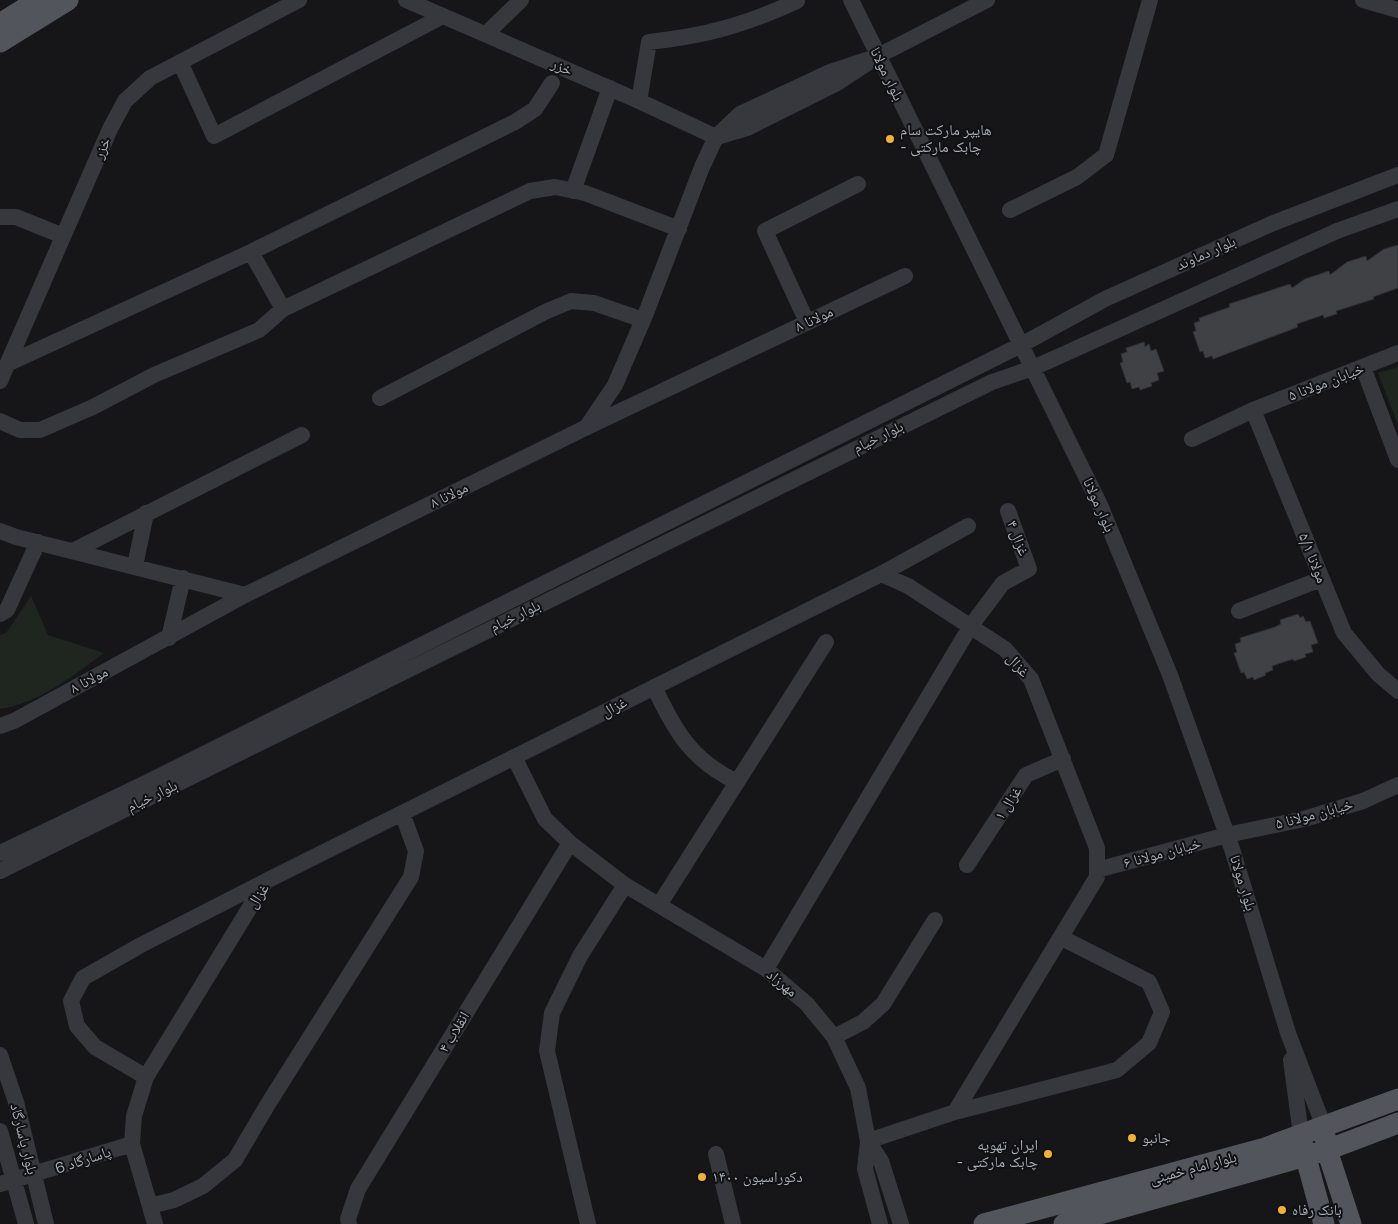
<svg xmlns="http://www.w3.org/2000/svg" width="1398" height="1224" font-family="'Space Grotesk','Noto Naskh Arabic',sans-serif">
	<rect width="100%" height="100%" fill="#161618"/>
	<path fill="#1e261f" d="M1398,367V425L1378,373Z
		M31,596L48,635L104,653C74,675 38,704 0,709V635L6,633Z"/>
	<path fill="#404145" stroke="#303034" d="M1398,245V288L1373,297L1374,299L1336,311L1337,314L1324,318L1323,315L1297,324L1298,327L1213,359L1212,356L1205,358L1203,351L1200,352L1193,332L1196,331L1194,323L1200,321L1199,318L1230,307L1229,304L1290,284L1292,288L1305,279L1329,271L1330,275L1347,262L1366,256L1367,261L1384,249Z
		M1144,342L1145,347L1149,344L1151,351L1156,349L1164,371L1157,373L1159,380L1151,383L1152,386L1140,390L1139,387L1132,389L1130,382L1127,383L1120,363L1123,362L1121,354L1127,352L1126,348Z
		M1298,614L1300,618L1303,616L1306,622L1310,621L1318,643L1311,645L1313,652L1305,654L1306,657L1294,661L1293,659L1272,666L1273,670L1265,673L1266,675L1254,680L1253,677L1247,679L1244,672L1241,673L1234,653L1237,652L1235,644L1241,642L1240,638L1275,627L1281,624L1280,620Z"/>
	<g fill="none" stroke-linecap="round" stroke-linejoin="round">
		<path stroke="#37383d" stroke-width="16" d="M406,0L639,101L716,137
			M851,0L1100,505L1170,675L1232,849L1288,1033L1324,1127
			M1363,0L1398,10
			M486,34L521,0
			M180,62L214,136L443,16
			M639,101L649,42C705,36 745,25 797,1
			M720,136L747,128L837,83L878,56L987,0
			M573,191L610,88
			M1010,210L1077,177L1106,155L1150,0
			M0,217H16L63,236
			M251,252L515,122L535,109L552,83
			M807,322L765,231L858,184
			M7,364L251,252L283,309
			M1363,367L1398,460
			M0,381L110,129L125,101L150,78L299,0
			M380,398L545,312L571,301L594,303L643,320
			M1253,410L1344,633L1378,674L1398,691
			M0,421L20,430H40L93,407L154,375L259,330L283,309L530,191L555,187L585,193L679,229
			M586,428L615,385L646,313L702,167L716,137L740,114L830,72L878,56
			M1192,439L1253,410L1398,353
			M0,531L16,537L245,595
			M73,551L302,435
			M135,566L146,513
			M881,574L968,526
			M1239,611L1321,579
			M0,614L7,610L38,542
			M169,638L183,578
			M654,687C675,731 691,760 737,782
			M0,726L14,721L245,595L585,428L905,276
			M514,757L545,819L570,843L625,885L766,969L807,1004L834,1037L858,1088L868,1141L865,1169L880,1224
			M0,853L148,782L1021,345L1105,299L1271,224L1398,175
			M967,865L1026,775L1063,759
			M1097,870L1227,835L1304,819L1363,801L1398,785
			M0,871L992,382L1033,368L1337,231L1398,209
			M659,905L826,642
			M766,969L970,627L1003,583L1029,569L1008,511
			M834,1037L863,1022L883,1004L935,920
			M0,1055L16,1102L46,1224
			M1291,1060L1301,1135
			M146,1077L95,1047L77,1026L71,1001L83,978L141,945L266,881
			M0,1131L26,1224
			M868,1141L955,1112L1117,1070L1149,1043L1162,1012L1149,982L1062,938
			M868,1141L881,1161L901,1224
			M716,1154L733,1224
			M0,1184L132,1144
			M150,1206L174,1200L203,1186L235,1160L268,1104L411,877L416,851L402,813
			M155,1224L132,1144L134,1116L146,1077L266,881L881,574L908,586L1005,649L1031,679L1097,848V877L955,1112
			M349,1224L348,1219L358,1189L570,843
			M588,1224L547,1051L552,1013L580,956L625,885"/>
		<path stroke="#53555c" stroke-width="21" d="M0,24L38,0
			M0,42L68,0
			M1325,1136L1327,1150L1351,1224
			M1302,1143L1324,1224
			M984,1224L1262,1149L1398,1099
			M1064,1224L1327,1150L1398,1123"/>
	</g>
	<g fill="#f2b134" stroke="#111113" stroke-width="2">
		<circle cx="890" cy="139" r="5"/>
		<circle cx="1132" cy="1138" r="5"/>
		<circle cx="1048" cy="1154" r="5"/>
		<circle cx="702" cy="1177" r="5"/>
		<circle cx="1282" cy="1210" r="5"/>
	</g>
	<g text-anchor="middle" stroke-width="4" stroke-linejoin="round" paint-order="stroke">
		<g font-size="15" fill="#a8adb8" stroke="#111113">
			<text transform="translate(562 67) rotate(24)" y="5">خزر</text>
			<text transform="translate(887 74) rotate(64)" y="5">بلوار مولانا</text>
			<text transform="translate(102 148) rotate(-66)" y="5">خزر</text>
			<text transform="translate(1206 253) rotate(-24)" y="5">بلوار دماوند</text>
			<text transform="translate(814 319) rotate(-25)" y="5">مولانا ۸</text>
			<text transform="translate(1326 382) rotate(-21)" y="5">خیابان مولانا ۵</text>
			<text transform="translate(878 437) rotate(-26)" y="5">بلوار خیام</text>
			<text transform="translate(449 495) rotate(-26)" y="5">مولانا ۸</text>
			<text transform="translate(1099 505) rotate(66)" y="5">بلوار مولانا</text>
			<text transform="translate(1018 538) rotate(69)" y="5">غزال ۴</text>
			<text transform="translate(1313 558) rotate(68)" y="5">مولانا ۵/۱</text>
			<text transform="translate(515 616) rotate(-26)" y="5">بلوار خیام</text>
			<text transform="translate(1018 665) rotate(49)" y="5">غزال</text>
			<text transform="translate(89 680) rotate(-28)" y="5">مولانا ۸</text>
			<text transform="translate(614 707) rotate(-27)" y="5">غزال</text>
			<text transform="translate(152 796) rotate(-26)" y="5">بلوار خیام</text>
			<text transform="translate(1008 803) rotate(-57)" y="5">غزال ۱</text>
			<text transform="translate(1314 814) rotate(-15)" y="5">خیابان مولانا ۵</text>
			<text transform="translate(1162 853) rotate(-15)" y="5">خیابان مولانا ۶</text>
			<text transform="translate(1243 883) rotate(73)" y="5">بلوار مولانا</text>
			<text transform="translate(258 896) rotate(-55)" y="5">غزال</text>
			<text transform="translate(782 983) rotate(39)" y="5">مهرزاد</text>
			<text transform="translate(454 1032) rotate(-59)" y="5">انقلاب ۴</text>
			<text transform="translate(24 1139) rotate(76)" y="5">بلوار پاسارگاد</text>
			<text transform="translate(83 1160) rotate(-18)" y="5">پاسارگاد 6</text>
			<text transform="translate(1193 1168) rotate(-15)" y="5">بلوار امام خمینی</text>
		</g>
		<g font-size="15" fill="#a8adb8" stroke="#111113" text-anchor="start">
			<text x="900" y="135">هایپر مارکت سام<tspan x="900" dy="17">- چابک مارکتی</tspan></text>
			<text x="1142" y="1143">جانبو</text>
			<text x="1038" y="1150" text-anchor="end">ایران تهویه<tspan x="1038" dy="17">- چابک مارکتی</tspan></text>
			<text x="712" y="1182">دکوراسیون ۱۴۰۰</text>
			<text x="1292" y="1215">بانک رفاه</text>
		</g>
	</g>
</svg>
